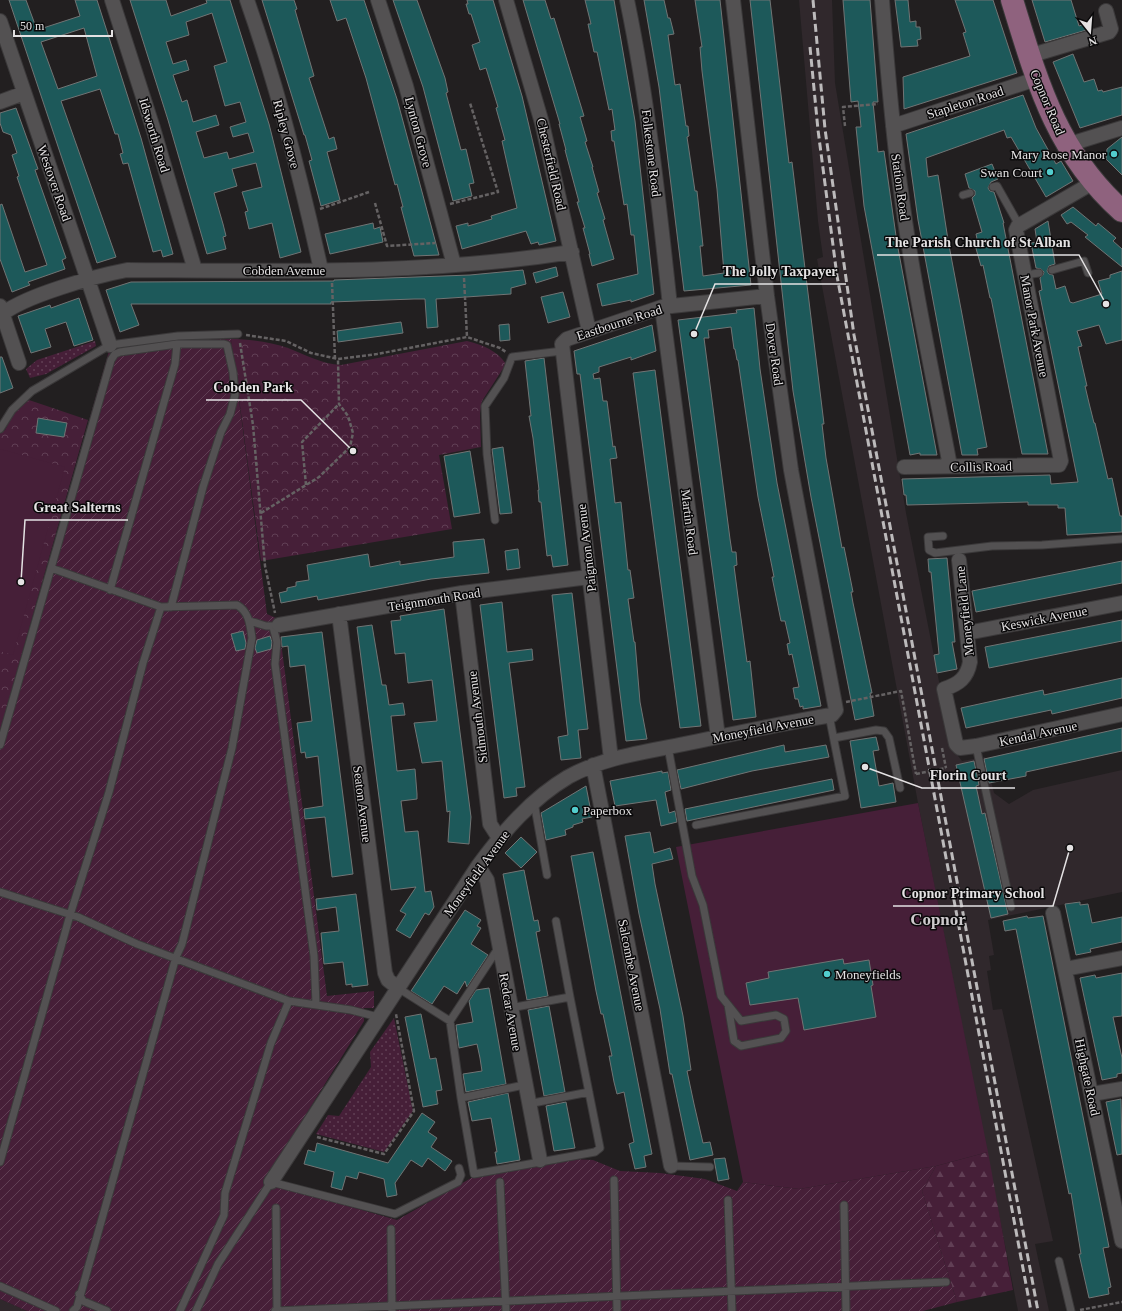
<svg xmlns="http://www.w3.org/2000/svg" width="1122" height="1311" font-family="'Times New Roman',serif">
	<defs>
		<pattern id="grass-dots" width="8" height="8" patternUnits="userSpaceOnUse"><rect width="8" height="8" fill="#461f38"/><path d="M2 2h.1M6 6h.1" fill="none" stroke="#613f55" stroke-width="1.8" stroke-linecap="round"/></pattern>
		<pattern id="forest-firs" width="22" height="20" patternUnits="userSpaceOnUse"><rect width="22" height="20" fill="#461f38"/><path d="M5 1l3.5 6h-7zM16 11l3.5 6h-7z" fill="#613f55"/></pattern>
		<pattern id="park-crowns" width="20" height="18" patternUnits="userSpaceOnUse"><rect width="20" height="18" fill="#461f38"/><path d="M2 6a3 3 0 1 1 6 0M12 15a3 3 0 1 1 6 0" fill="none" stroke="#613f55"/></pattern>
		<pattern id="garden-furrows" width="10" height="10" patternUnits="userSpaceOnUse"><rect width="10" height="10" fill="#461f38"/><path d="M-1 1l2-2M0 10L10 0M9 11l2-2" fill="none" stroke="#613f55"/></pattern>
	</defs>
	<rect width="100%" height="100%" fill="#221f20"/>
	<path fill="#30282c" d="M799,0H832L835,83L906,513L952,748L962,761L985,757L994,793L1009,804L1033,790L1122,770V892L988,920L994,955L989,956L991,970L987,971L993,1010L1002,1009L1053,1241L1035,1244L1049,1311H1018L918,803L817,259L823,257L818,221Z
		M0,1299L27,1311H0Z"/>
	<path fill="url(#grass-dots)" d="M95,341L96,346L46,374L30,378L26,369L37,360Z
		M394,1018L413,1111L384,1152L316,1134L328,1115L339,1116L371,1067L370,1052Z"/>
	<path fill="url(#forest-firs)" d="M988,1152L1013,1290L957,1302L922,1191L936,1166Z"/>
	<path fill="url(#park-crowns)" d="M231,339C249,339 271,342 288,348C306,355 322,364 341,365L467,341C482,345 497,350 506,364L482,401L480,413L481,447L439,455L452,529L261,561Z
		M29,400L88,420L0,731V433L5,430L14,413Z"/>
	<path fill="url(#garden-furrows)" d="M231,339L267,614L278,619L327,996L374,991V1008H364V1021L264,1182L397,1220L473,1177L572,1159L593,1160L620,1171L660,1173L705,1179L737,1191L743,1182L799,1189L936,1166L922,1191L957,1302L923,1311H27L0,1299V731L109,351L173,341Z"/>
	<path fill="#461f38" d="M0,449L65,467L13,655L0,651Z
		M918,803L988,1152L936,1166L799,1189L743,1182L676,847Z"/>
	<path fill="#1d595a" stroke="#717474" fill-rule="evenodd" d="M9,0H26L37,30L80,16L75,0H97L141,138L173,254L163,257L161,250L153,252L128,163L123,164L120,154L123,153L118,134H115L100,89L61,101L116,257L97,263ZM84,28L97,76L58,89L41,42Z
		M130,0H166L171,16L207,3L206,0H230L269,124L301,252L280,258L272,223L249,229L245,212L248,211L242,192L262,187L256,163L232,169L237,186L214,193L223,224L226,236L223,237L226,249L207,254L168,120ZM212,13L227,62L214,66L225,106L240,102L246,122L230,127L233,137L248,133L254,152L229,159L227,152L204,158L196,132L219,125L216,115L193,122L187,100L182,102L173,75L189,70L186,60L173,64L166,42L189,35L186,22Z
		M262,0H294L297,9L295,10L314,76L309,78L329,139L334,137L337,149L327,152L340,200L321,206L309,161L312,160L305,135H304Z
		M330,0H364L397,99L439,255L414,256L401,207H403L397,184L395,185L366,78L346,18L337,21Z
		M393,0H417L445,78L448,92L446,93L461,150L466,149L474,183L469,184L472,196L453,201L423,87Z
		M467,0H493L522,96L556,241L539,245L538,242L531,244L526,231L462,249L456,226L468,223V226L492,219L491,216L517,208L502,141L505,140L496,108L498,107L486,68L480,70L472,45L480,42L471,14H469L466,4H468Z
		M523,0H545L551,19L554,18L584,116L580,117L587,141L585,142L593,167H592L599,192L597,193L605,219L603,220L614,259L592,266L589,254H590L583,228H585L577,202H579L565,150H566L559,124H560Z
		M585,0H614L635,121L654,294L631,302V300L602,306L597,284L638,274L634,235H631L627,204L624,205L614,141H612L611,131L615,130L612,109L609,110L597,52H594L588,24H591Z
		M644,0H664L668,18H670L674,34L668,35L675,85L680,84L686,126H688L689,136L687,137L695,191H697L703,246H700L703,276L724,273L717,189L702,71L700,47H702L695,0H720L751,285L684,291L659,87Z
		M750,0H770L789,163L792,162L824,424H822L826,458L840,537L842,548L844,547L853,592H851L853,603L872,693H870L874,716L855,720L811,497L793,391Z
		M843,0H870L878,102H873L878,152L884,151L897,243L937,455H920V453L910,455L864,206L856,127H861L860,117L858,101L851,102Z
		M895,0H908L910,22L916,21V27H920L921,39L917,40L918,46L901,47Z
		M955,0H993L1017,73L904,109L903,77L970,56L963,33L966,32Z
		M1032,0H1071L1079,26L1088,23L1090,29L1045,42Z
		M1073,54L1084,82L1094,79L1098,91L1102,90L1103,92L1122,87V115L1080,128L1053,62Z
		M1023,95L1036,128L1056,164L1061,161L1073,181L1046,197L1011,137L1007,138L1004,130L926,158L928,177L938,175L948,240L987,447L977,449L978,455H962L918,220L906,134Z
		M16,108L38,169L35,170L66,258L62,260L65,269L28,282L30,285L12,292L0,259V205L2,204L25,272L47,265L17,177L19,176L12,155L17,153L11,135L3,132L0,123V113Z
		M1122,137V175L1106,159L1107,149Z
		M992,164L998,179L991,182L988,188L990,191L994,192L1004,223H1003L1048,454H1022L991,298H990L983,265L981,266L975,245L978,244L976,234L982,232L972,198L975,195V191L969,188L965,174Z
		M1073,207L1096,226L1098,223L1116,238L1113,241L1122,249V267L1085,237L1088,235L1071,222L1067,224L1061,215Z
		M1048,221L1055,264L1049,266L1047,271L1049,274L1053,275L1056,289L1065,286L1070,302L1073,303L1102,294L1098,281L1110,278V275L1122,271V340L1106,344L1099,325L1077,331L1082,346L1078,347L1087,386H1085L1089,403L1094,423H1095L1108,479L1112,478L1120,516H1122V532L1067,535L1065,508H1058V505H1028V502L907,505L906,495H904L902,479L1050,475L1051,484L1078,482L1039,291L1042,290L1040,278L1043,275L1044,272L1041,269L1036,268L1031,243L1037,242L1035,229Z
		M373,223L374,229L380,227L383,242L330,254L325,234Z
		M556,267L558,276L536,283L533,273Z
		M523,270L526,284L511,288V294L436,299L438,327L427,328L425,299H414L331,302V304H131L139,325L120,332L106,290L131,282L334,281V280L470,275Z
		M563,292L570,317L548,323L541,297Z
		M79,298L93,340L74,346L66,322L45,329L51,347L31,353L18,316L50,305L51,308Z
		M754,308L760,369L777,483L821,706L803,709V706L800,707L798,699H795L793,688L799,687L792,654L789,655L787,644L790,643L785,621H781L772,577H774L758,497L738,360H737L735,349H734L731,327L708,330L709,338H704L730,539L732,552H736L737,565L734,566L738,597L747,662L750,661L756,717L733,720L678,320L737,313L736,310Z
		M401,322L403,333L338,342L337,331Z
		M509,324L510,340L500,341L499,325Z
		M652,325L656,351L631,360V357L599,367V372L593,374L594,379L600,378L603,401H607L613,447L615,446L617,458L610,459L615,503L621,502L628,570H630L634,598L628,599L634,642H635L640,702L647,739L626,741L580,374H577L574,351Z
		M0,357H2L13,388L0,393Z
		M544,358L568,565L553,567L551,555L547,556L542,512L541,502H539L538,490H539L533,438L529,416H531L525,361Z
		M655,370L701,726L680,728L633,373Z
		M38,418L67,423L64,437L36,433Z
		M503,447L512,513L500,514L492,449Z
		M470,451L480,513L454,517L444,456Z
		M484,539L489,573L431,579L318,600L317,596L281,603L279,593L287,591V588L296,586V582L309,580L307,565L368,554L370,567L400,561V565L454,557L453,542Z
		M518,549L520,568L507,570L505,551Z
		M947,558L955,642H952L957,669L937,673L934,655L939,654L931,572H929L928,559Z
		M1122,561V583L976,612L972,591Z
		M572,593L588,729L578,730L581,758L561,760L558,737L568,735L552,595Z
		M502,602L507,652L532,649L533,660L509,663L525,787L516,788L517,796L504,798L480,605Z
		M444,609L471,817L469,844L448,842L450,811L447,812L442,761L422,763L414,723L437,721L432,680L408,683L405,653L395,654L391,621L401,620L400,616Z
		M1122,620V641L989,668L985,647Z
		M372,625L382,685H386L389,705L403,703L405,715L391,716L397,771L415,769L417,794V799L401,801L405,832L418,831L425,892L431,891L434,907L429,915L425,913L410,938L396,930L406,914L400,911L416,887L391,890L357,627Z
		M243,631L246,643L245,649L236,651L231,634Z
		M322,632L353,874L332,877L325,817L305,819L304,809L323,806L318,756L306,758L305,752L301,753L297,723L312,721L305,665L290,667L288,646L282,647L281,637Z
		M270,636L272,642L271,649L257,653L255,648L257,640Z
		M1122,678V698L1052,714L1051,710L966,728L961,708L1043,690L1044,695Z
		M1122,728V751L1026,772V776L989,783L984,759Z
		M876,737L879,750L873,751L879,786L893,783L896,802L861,808L850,741Z
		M784,745L785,752L826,745L829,757L752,771L681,789L677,770Z
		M974,761L979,785L976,786L982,814L985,813L1008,914L991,918L956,765Z
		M662,771V773L668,772L671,790L665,792L669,813L675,811L677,822L661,826L656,800L615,806L610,781Z
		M832,779L834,790L687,821L685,809Z
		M586,786L592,817L582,819L583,822L573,825V827L565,830L566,835L546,840L541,813Z
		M650,832L654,853L670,848L673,859L652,864L655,884L683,1016L691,1070L687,1071L694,1104L703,1143L710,1142L713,1155L690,1160L672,1074H670L660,1009L639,914L625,836Z
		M521,837L537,852L521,868L505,853Z
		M593,852L652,1154L644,1156L646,1167L635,1169L629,1144L634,1142L631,1128L624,1092L617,1094L614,1082L609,1056H612L603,1014H601L596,991L571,856Z
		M524,870L534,921L538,920L540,931L536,932L548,996L527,1000L503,874Z
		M356,894L368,985L352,987V984L346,985L343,962L324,964L321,933L339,931L336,907L317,910L316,899Z
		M1080,902V905L1088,904L1092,923L1122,917V942L1090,949L1091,952L1076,955L1065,904Z
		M465,910L481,920L477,926L481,928L471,944L488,955L467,987L465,981L457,994L444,986L432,1004L411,991Z
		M1027,916L1028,918L1043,916L1109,1247L1103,1248L1111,1287L1108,1288L1109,1294L1089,1298L1079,1254H1081L1071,1193L1069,1194L1016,929L1005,931L1003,921Z
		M843,959L844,964L869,960L873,985L871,986L876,1017L804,1030L798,998L750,1005L746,983L769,978L768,972Z
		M1122,973V1016L1113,1017L1122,1058V1073L1117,1074V1077L1102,1080L1080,978L1095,975L1096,978Z
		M489,988L506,1084L466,1092L463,1074L482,1071L480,1058L477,1044L459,1048L456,1025L473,1022L469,1001L476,990Z
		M549,1006L565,1092L544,1096L528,1010Z
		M421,1014L430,1059L436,1058L442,1090L436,1091L438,1104L423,1107L405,1017Z
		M508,1093L520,1160L497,1164L495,1152H497L491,1118L472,1121L468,1102Z
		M1121,1099L1122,1154L1117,1155L1106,1102Z
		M566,1102L575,1148L554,1151L546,1106Z
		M422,1113L435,1122L428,1132L437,1138L431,1147L452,1161L445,1171L428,1158L422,1167L411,1160L395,1183L397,1195L387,1197L384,1179L359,1172L357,1179L346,1176L342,1190L331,1187L334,1172L304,1164L308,1150L315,1152L317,1143L388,1163Z
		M725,1158L729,1179L718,1181L714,1159Z"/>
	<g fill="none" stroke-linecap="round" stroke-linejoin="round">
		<defs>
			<path id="lane" d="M993,187L997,186L1019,225
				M963,195L970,193
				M1052,270L1084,261L1088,273
				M1025,275L1039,273
				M0,429L12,410L32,391L110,345L178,336L238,334
				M495,520L487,454L485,406L504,378L512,357L562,351
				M943,536L928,537L929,550L935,553L992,546L1042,545L1122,539
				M51,568L161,607L237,605C249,612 250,624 252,638L232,748L182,944L176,957L77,1307L73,1311
				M110,590L175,364L177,344
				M250,621L266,626H277
				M273,627L277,642L275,664L314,956L316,1004
				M834,738L876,730L884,731L889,738L900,788
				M0,745L111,360L115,354L120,352L177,344H224L227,345L233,372L235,395L230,414L221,432L203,487L171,607
				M976,746L1011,907
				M668,747L692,876L703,905L721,996L741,1021L776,1015L784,1019L786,1031L781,1038L741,1046L734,1041L728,1005
				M534,802L547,875
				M696,825L845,796L829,715
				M0,892L78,917L137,944L289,1001L351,1010L378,1017
				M556,921L570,997
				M398,988L450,1021L499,947
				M510,1008L570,997L600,1148L595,1152L474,1174L461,1098L524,1085
				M450,1021L461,1098
				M528,1104L589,1092
				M0,1162L70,915L109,792L143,663L161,607
				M671,1166L710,1167
				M614,1180L617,1311
				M500,1182L506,1311
				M728,1200L732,1311
				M844,1205L846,1311
				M276,1208L277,1311
				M391,1229L392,1311
				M1059,1261L1071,1311
				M0,1286L56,1311
				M79,1294L83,1301L107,1311
				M180,1311L224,1215L225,1193L271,1043L289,1001
				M196,1311L218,1264L271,1182L395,1214L458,1182L461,1175L459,1168
				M275,1311L946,1282"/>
			<path id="street" d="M112,0L153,128L195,270
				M247,0C278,88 301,179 321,270
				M378,0L406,86L454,265
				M506,0L542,123L589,331
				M627,0C648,101 659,203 670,306
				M882,0C887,64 892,129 901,192C913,284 933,375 950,466
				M0,21L110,345
				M1029,56L1109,32L1111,29L1106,11
				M0,102L24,93
				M893,126L1036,79
				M1067,145L1122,128
				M0,306L19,363
				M662,307L718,737
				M0,316C22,296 96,276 127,270C276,271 425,275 572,252
				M904,467L1059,465L1061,461L1016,230L1018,226L1094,182
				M959,560L970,662C967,678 959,684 944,689L956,744L960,748L976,746L1122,714
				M462,593L490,824L499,838
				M339,614L385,973L388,980L398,988
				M279,625L462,593L589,577
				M967,633L1122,603
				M611,759L562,344L567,339L662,307L767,296
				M593,765L671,1166
				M478,866L487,880L540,1160
				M1053,913L1122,1241
				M1065,969L1122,958
				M1092,1094L1122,1089
				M271,1182L478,866C503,832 531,799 568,777C604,757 645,752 684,744C733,734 783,723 832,715L836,710L791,470L767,296L733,0"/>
			<path id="primary" d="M1012,0C1037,81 1056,152 1122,211"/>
		</defs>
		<use href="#lane" stroke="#3b393a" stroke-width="9"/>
		<use href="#street" stroke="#3b393a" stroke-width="16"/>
		<use href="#primary" stroke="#3b393a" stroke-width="24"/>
		<path stroke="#656263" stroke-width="2.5" stroke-dasharray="4 2" stroke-linecap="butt" d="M845,126L843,107L878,104
			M375,203L387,246L435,243
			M450,204L498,192L470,103
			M320,209L369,192
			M464,278L467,337
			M332,283L335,359
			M246,335L286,341L311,353L338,359L377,354L467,337L500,348L506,352
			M240,343L253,425L265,566L275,613
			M306,485L302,442L339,404
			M261,513L319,477L350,447L353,433L348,416L339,404L338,359
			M846,702L901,691L916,774
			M942,748L946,768
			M317,1137L384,1154L414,1111L396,1014
			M1080,1310L1122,1302"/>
		<use href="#lane" stroke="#535152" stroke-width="7"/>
		<use href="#street" stroke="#535152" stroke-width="14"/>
		<use href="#primary" stroke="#8f627e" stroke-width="22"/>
		<path stroke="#bcbabb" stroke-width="3" stroke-dasharray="8 4" stroke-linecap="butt" d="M813,0L825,129L854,335L1038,1311
			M810,47L818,130L837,276L1031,1311"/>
		<path stroke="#656263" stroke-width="2.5" stroke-dasharray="4 2" stroke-linecap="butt" d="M916,774L946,768"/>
	</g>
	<g fill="#52cdcd" stroke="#0a090a" stroke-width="1.5">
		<circle cx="1114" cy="154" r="4"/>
		<circle cx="1050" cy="172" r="4"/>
		<circle cx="575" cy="810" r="4"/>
		<circle cx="827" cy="974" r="4"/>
	</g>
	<g text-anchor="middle" stroke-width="3" stroke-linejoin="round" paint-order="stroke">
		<g font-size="13" fill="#e4e2e3" stroke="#0a090a">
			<text transform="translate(965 102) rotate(-18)" y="5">Stapleton Road</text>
			<text transform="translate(1048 102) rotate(67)" y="5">Copnor Road</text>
			<text transform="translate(419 132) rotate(75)" y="5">Lynton Grove</text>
			<text transform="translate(287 134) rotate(75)" y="5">Ripley Grove</text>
			<text transform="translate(155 135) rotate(73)" y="5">Idsworth Road</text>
			<text transform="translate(652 153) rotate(83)" y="5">Folkestone Road</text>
			<text transform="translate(552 164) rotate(77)" y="5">Chesterfield Road</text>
			<text transform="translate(55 183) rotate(71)" y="5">Westover Road</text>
			<text transform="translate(901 187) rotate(82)" y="5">Station Road</text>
			<text x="284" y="275">Cobden Avenue</text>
			<text transform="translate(619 322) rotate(-18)" y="5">Eastbourne Road</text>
			<text transform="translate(1035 326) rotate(79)" y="5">Manor Park Avenue</text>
			<text transform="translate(775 354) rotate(82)" y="5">Dover Road</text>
			<text transform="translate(981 466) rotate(-1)" y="5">Collis Road</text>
			<text transform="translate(690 522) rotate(83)" y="5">Martin Road</text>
			<text transform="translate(586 548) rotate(-97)" y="5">Paignton Avenue</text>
			<text transform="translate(434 599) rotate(-9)" y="5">Teignmouth Road</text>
			<text transform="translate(964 611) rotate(-96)" y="5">Moneyfield Lane</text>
			<text transform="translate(1044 618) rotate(-11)" y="5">Keswick Avenue</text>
			<text transform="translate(477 717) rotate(-97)" y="5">Sidmouth Avenue</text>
			<text transform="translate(763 728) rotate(-11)" y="5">Moneyfield Avenue</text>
			<text transform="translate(1038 733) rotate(-12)" y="5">Kendal Avenue</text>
			<text transform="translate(363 804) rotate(83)" y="5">Seaton Avenue</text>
			<text transform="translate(476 873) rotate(-54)" y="5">Moneyfield Avenue</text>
			<text transform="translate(632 965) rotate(79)" y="5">Salcombe Avenue</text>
			<text transform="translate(511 1012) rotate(80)" y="5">Redcar Avenue</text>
			<text transform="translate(1088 1077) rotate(78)" y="5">Highgate Road</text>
		</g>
		<g font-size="13" fill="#e4e2e3" stroke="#0a090a" text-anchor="end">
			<text x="1106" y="159">Mary Rose Manor</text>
			<text x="1042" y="177">Swan Court</text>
			<text x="583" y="815" text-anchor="start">Paperbox</text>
			<text x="835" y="979" text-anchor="start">Moneyfields</text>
		</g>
		<g font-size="17" font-weight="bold" fill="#cdcacc" stroke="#0a090a">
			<text x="938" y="925">Copnor</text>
		</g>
	</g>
	<path fill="none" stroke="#e4e2e3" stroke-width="1.5" d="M1106 304L1079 255H877M694 334L715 284H846M353 451L301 400H206M21 582L25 520H128M865 767L922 788H1015M1070 848L1053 906H893"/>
	<g fill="#e4e2e3" stroke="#0a090a" stroke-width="1.5">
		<circle cx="1106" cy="304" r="4"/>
		<circle cx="694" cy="334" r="4"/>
		<circle cx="353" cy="451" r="4"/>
		<circle cx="21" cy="582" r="4"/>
		<circle cx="865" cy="767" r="4"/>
		<circle cx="1070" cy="848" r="4"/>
	</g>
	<g font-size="14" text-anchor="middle" font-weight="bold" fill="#e4e2e3" stroke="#0a090a" stroke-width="3" stroke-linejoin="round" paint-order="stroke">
		<text x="978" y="247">The Parish Church of St Alban</text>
		<text x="780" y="276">The Jolly Taxpayer</text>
		<text x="253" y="392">Cobden Park</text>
		<text x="77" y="512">Great Salterns</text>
		<text x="968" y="780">Florin Court</text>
		<text x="973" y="898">Copnor Primary School</text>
	</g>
	<g transform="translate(1090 32) rotate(163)" stroke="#0a090a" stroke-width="3" paint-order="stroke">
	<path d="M0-3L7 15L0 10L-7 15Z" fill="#e4e2e3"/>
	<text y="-6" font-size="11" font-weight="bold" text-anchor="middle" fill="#e4e2e3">N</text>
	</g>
	<path d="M14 30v6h98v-6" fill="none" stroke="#e4e2e3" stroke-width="2"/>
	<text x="20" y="30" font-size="12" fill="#e4e2e3" stroke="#0a090a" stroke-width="3" paint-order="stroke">50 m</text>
</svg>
